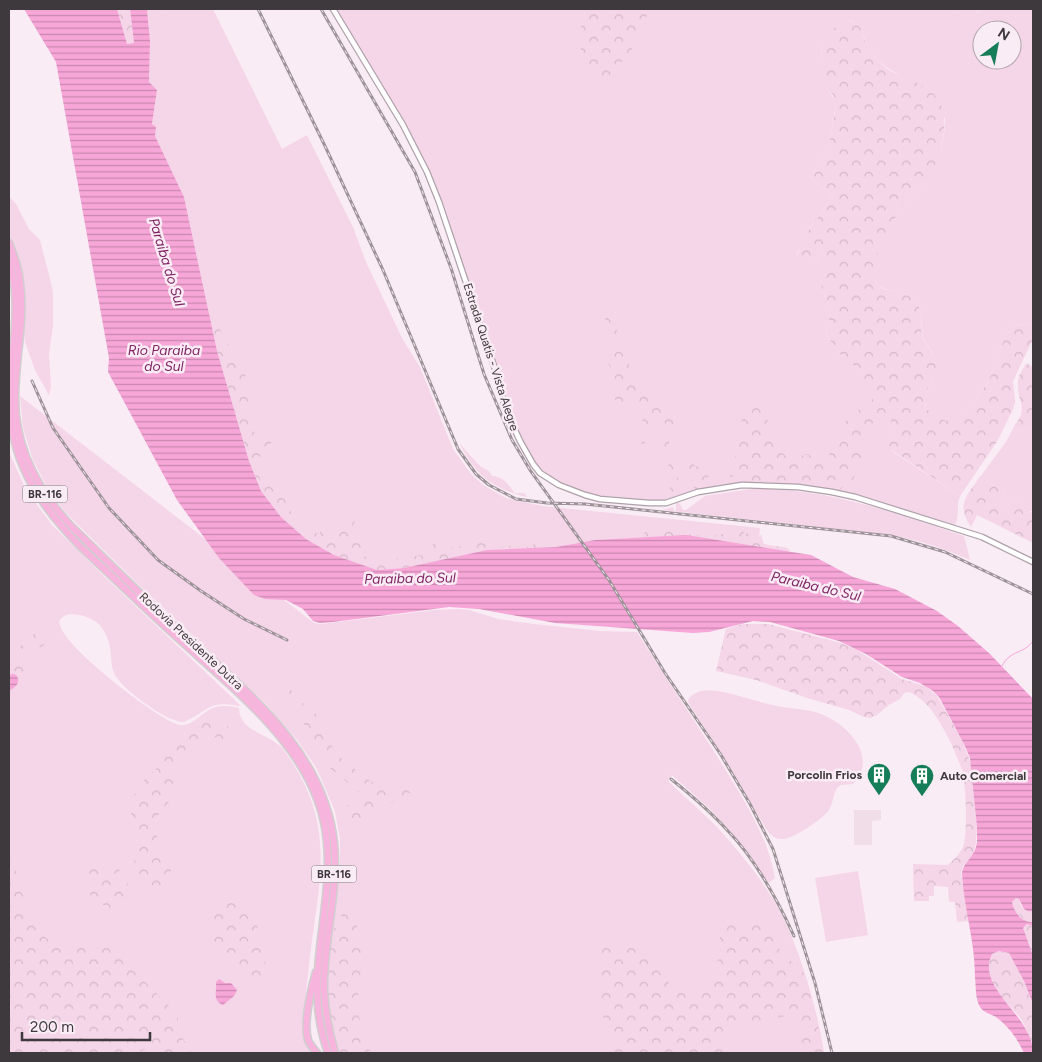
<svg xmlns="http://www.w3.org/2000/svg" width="1042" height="1062" font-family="Figtree,sans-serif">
	<defs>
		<pattern id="forest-crowns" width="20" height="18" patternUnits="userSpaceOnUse" patternTransform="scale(1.25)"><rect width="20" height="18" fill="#f5d5e8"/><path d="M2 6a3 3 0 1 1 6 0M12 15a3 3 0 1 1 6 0" fill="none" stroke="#d3b8c8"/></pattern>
		<pattern id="water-rules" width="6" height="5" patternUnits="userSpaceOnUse" patternTransform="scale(1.25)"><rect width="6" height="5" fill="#f7a6d8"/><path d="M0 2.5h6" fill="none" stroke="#c988b0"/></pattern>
	</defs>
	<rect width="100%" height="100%" fill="#faecf4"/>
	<path fill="#f1dde8" d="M854,810H881V820L872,821V845H854Z"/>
	<path fill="#f5d5e8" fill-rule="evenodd" d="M174,9H213L282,149L307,135L353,227L366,262L402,338L420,367L453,449L471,474L483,485L506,498L542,506L760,528L758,547L686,535L595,540L556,547L487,550L404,568L334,555L261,491L217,351L184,197L155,136L152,125L157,90L149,82L150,41L148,17H162L166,12Z
		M335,9H950L965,13H978L982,9H1033V323C1025,325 1018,323 1011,329C1001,340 996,364 990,378C986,385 981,392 977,398C962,423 950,431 926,408C922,395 930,388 933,376C934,371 934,366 935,361C935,352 926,345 923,337C920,327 923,316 919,307C908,281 871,300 873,271C875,249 890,222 904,206C909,200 915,195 920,189C935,170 946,143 945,118C931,105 918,90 903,78C892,69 883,68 873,54C864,43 864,26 850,20L822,45L821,56L825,65L828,90L835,100L836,105L829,146L811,177C815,187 827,187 833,196L807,232L797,254L815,262L818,256L821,255L825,259L821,285L831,312L826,331L827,336L839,353L854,366L881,400L891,420L888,439L893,452L960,496C956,505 960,516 955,525L853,494L823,487L801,484L742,483L699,489L663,501L597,495L578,491L549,477L534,461L513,420L485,331L438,193L406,124ZM982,30H1012V60H982Z
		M9,196L16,204L29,229L40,240L50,279L53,292V326L49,353L51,387L49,395L35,370L25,342L23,324L24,287L21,274L9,236Z
		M20,396L314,623L322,624L434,610L458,609L469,610L498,619L534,624L600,631L637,632C664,676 693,718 720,761C743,799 767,834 775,878L768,883L752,858L726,826L710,809L672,775L668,781C683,796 700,810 715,825C736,848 758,874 774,901C797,938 818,1010 824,1053H339L327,967L340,867V839L335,811L317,769L298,741L265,703L139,585L66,513L48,489L33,460L23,428Z
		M1015,425L1016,428L1018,430L1026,427L1033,428V512L1031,511L1026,514L1023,511L1021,503L1013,499L1009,506L1001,502L1006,492L980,477L1006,442Z
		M459,443L480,466L490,472L492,476C504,476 509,486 515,493H524L527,497C492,489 476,475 459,443Z
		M9,452L26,490L52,525L108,580L240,705L239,706C207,700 209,711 184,722C168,723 120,688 114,673C110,664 112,653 109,643C107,635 102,626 95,621C88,616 66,609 60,620C51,638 159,721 180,725C192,727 202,712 213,708C222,705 230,706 239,708C239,732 270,734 283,749C342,829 316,887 308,975C306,992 303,1012 305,1029C306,1037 312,1046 315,1053H9Z
		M751,489C825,487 895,513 964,536L970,560C945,549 919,540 892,535L663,510L673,507L674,511L676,510V502L680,504L683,510H686L705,496Z
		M700,691C723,688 749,700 772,705C788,709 805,708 821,714C848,724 879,758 853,784L841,785L837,788C833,795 833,803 829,810C823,819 794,838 784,839C775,840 769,834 765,827L725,759L689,704L688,700L692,695Z
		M858,871L868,935L826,942L815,878Z"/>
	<path fill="url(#forest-crowns)" d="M117,9H130L134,43L127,44Z
		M147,9H174L166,12L162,17H148Z
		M582,9H648C644,38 624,62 603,82L590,78C577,65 581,27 582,9Z
		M950,9H982C974,18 961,12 950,9Z
		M843,20C850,20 856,22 860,27C862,30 863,35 864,38C869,49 876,60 886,68C903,80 924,81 937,98C953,119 940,161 927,180C920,190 912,197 904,206C891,221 873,254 874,274C874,300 905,281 918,305C923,314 920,325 922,335C925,346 937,354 936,365C935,381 921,392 926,408C951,432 964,420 979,395C983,389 987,384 990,378C996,364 1001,340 1011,329C1018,323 1025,325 1033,323V339L1013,381L1015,402L1013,409L998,440L960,496L893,451L887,444L891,420C875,416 863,428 862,445C862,451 864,458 864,465L857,472L852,481L839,490L801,484L746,483L742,482L739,476V467L735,460V455L740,439L743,408L750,402L762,411L781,443L784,455L793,460L807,454L819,460H826L831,463L832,459L829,453L833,447L843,440L845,422L861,408L866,410L875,394L854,366L839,353L827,336L826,331L831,312L821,285L824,259L821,255L818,256L812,267L805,270L799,268L796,260L803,238L833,196C827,187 815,187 811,177L829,146L836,105L833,95L825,87V66L821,56L822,45L829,33Z
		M208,310L214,312C219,322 223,334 223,347L230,343C237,348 237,353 240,360C243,367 247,371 245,380L249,386L247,398L251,404L248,412V425L260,438L267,440L271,436L278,437C274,442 269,443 265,448C256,457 259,468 260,480L266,482L279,496L285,499L292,514L306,530L310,532L320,534V528L325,530L329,527L333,528L334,526L340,527L350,523L352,525L353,520L359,526L363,555C372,562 382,559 392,563L396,558L409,557L429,554L432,545L436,543L441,551C449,545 460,549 466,544H471V542C484,542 494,548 508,548L512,543L520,548L524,546L529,547L535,544L538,546V548L487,550L404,568L377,570L334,555L306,539L281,517L261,491L249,461L217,351Z
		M604,312L619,333L624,354L635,378L657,399L658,403L663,401L665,407C673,409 677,410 680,418L675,420L676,423L682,424L684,421L688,419L687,429C673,429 666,442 669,454C669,459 672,461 672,466H676L678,468L679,465L676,462L681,463L685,468L693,461L695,466L699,467L705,464C710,470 718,475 724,467L728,471L735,470L737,472L735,476L731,477L726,474L722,477L715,474C706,477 705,479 703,488L695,490L690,476L685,473L682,475L679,473L677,475L682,495L669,500V489L674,484L668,482V477L657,468L661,467L669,471L668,459L663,453C665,444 664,437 669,429L662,419L657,417L649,421L644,446L645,448L638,461L637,469L630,470C633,464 636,458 639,452C645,438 645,414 635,402L632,400L628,403L622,402L620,408L613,396L614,394L617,395C616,389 617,384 615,378C611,364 600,358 605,343L612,353L619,348L620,343L604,317Z
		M1026,363L1033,367V428L1026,427L1018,430L1014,426C1030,407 1016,401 1018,382C1018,376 1023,369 1026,363Z
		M980,477L1006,492L1001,502L1009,506L1013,499L1021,503L1024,513L1033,512V543L977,515L971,527C956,505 966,496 980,477Z
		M738,526L743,527L744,535L747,533L753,537L761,535L764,544L787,548L790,550L789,552L641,538L642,535L648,529L708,537L723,534L736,538L738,536Z
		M743,624H768L841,643L857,650L902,679L925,686L937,696L963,742L971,764L977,826L976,843L973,854L963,866L961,873L969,921L957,922L955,902H949L948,887L934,886V896H929V901H914L913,864L948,865C953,860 960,854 963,847C968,832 966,785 962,770C954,747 933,699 908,692L904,693L900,699L889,705L877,715L870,718L864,717L849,710L807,698L756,680L716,671L726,629Z
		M40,631L51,634L53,639L27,656L26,661L28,670L26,672C20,675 14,672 10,666C16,650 24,638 40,631Z
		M283,684C291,688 294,694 300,700C306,707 314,711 320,718C327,728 328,740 334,750C339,757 345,761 351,766C375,786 382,791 414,790L400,800L371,809L367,812L357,825C350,826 345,821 343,815C344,802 354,803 364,802L365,797L330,768L295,709Z
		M204,719C216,720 229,721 232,735L226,740L210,736L200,737L188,747L174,764L172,771L174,791L168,803L161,810L158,815L157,832V844L171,869L170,880L167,887L162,891L155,893L143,889L135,880L133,873L137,841L130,822L134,795L142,782L157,768L168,748L181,734L195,723Z
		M9,859L22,881L24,900L30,916L46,938L61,948L78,942L103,944L109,946L177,1014L181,1036L192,1053C184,1053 174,1055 166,1053C154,1051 153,1044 139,1053H9Z
		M105,860L109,862L111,866L118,868C122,873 126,879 128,885C133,902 119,914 103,905C100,904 95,902 93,899C91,897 89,892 87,889L89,886L86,880L90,868L94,865L101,866Z
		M233,897L241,899L244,902L262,935V949L267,969V973L262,978L247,976L233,960L215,949C208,926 208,908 233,897Z
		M347,898C357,917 361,941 362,963C362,969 360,975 359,982C357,1005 358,1035 372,1053H339L333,1037L326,994L327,967L333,930L341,919L344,903Z
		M1016,898L1019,899L1021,906L1026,911H1033V922L1025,921L1015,911L1012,902Z
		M763,921L772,932L783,958L801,965L813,1004L824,1053H799L796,1038L799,1032L796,1020L798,1014L722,1027L729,1048L728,1053H615L610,1029L596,1004L602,984L598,971L601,952L607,943L612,941L625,942L645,957L668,981L671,994L675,995L682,989L695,995L712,990L711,978L717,975L719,940L727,922Z
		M1027,924L1033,926V956L1023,932V928Z
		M999,951L1009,953L1024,981L1033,1004V1048C1030,1038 1027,1028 1021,1019C1007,1001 979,980 991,954Z"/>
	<path fill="url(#water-rules)" d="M24,9H117L127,44L134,43L130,9H147L150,41L149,82L157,90L152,124L156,127L155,136L184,197L217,351L249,461L261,491L281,517L306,539L334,555L377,570L404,568L487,550L556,547L595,540L686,535L811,555L853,577L895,589L937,611L958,626L990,654L1033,699V911C1023,913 1023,906 1019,899L1016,898L1012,902C1014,912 1022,923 1033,922V926L1027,924L1023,928L1033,956V1004L1024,981L1009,953L999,951L992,954C975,989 1033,1015 1033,1053H1024C1017,1038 1009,1027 996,1017C991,1014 984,1013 980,1007C975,999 976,986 975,977C975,941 964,909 962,874C963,861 975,858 977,842V827L970,758L965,746L939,697L933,691L920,683L902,677L866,654L839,641L770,622L753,621L709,632L693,633L555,623L479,609L449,607L333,622L320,623L313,621L303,609L286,600L265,599L254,595L219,558L177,500L108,372L109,358L56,62Z
		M13,674L16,675C22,683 15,687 9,691V675Z
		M219,979L225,983H231L237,990L234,996L223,1005C212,1000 217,992 216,982Z"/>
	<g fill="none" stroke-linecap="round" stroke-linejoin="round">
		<path stroke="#f7a6d8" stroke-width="1" d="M1002,666C1011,649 1023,655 1033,641"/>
		<defs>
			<path id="tertiary" d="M333,9L403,125L427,172L439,202L496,372L506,411L520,441L533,464L540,473L559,485L585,495L600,499L649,503H666L698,492L742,485L798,487L832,492L855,497L982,537L1033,562"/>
			<path id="motorway" d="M9,243C14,256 19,269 20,283C25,321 15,360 15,398C15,448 39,492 72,527C107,561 142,596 178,629C243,689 324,749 334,843C339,892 323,941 324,990C325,1012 329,1032 335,1053
				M9,260C11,271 15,282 15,293C18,325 11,357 10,388C6,456 37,503 83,549C115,579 147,610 179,639C240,695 320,754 327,842C332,897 314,951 318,1005C319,1022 323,1038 328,1053
				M316,972C311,990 303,1022 308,1040C310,1045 314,1049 317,1053"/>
		</defs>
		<use href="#tertiary" stroke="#aea2a9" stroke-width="7"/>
		<use href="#motorway" stroke="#d1cfd0" stroke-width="9"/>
		<use href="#tertiary" stroke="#fff" stroke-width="4.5"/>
		<use href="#motorway" stroke="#f7b4dc" stroke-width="6"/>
		<defs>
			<path id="rail" d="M258,9L325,146L383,270L458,449L476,474L489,485L516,499L547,503L585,504L891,536L945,552L1033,594
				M321,9L415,172L451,268L484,374L512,440L530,470L609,580L665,673L721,755L750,804L773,849L815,983L832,1053
				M32,381L53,428L109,508L158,560L201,591L244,619L287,640
				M671,779C691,795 711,812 728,831C756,860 777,899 794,936"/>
		</defs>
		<use href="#rail" stroke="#9c9298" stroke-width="3"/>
		<use href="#rail" stroke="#faecf4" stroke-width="1" stroke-dasharray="4" stroke-linecap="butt"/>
	</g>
	<defs>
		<symbol id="building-pin" viewBox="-11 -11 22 30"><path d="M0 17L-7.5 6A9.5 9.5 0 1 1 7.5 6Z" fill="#157d57" stroke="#faecf4"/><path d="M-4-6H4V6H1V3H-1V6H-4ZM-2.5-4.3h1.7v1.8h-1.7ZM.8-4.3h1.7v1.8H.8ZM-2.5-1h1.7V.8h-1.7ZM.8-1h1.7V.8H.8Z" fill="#fff"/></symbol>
	</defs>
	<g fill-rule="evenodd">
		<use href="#building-pin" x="865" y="761" width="28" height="38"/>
		<use href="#building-pin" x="908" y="762" width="28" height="38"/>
	</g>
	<g text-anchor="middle" stroke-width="5" stroke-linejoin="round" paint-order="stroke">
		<g fill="#faecf4" stroke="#766f73" stroke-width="1">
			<rect x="22.5" y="485.5" width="45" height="17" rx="4"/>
			<rect x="311.5" y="865.5" width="45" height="17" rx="4"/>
		</g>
		<g font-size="11" font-weight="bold" fill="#3e393c">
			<text x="45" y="498">BR-116</text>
			<text x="334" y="878">BR-116</text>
		</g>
		<g font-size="12" fill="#3e393c" stroke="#faecf4">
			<text transform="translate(491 357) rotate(72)" y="4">Estrada Quatis - Vista Alegre</text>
			<text transform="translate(191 641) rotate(43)" y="4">Rodovia Presidente Dutra</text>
		</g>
		<g font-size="12" font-weight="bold" fill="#3e393c" stroke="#faecf4" text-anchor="end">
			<text x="862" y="779">Porcolin Frios</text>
			<text x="940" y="780" text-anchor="start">Auto Comercial</text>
		</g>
		<g font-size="14" font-style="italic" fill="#7f2363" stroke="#faecf4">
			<text transform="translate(167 262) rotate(73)" y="5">Paraiba do Sul</text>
			<text x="164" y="355">Rio Paraiba<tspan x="164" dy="16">do Sul</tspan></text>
			<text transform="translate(410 578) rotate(-1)" y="5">Paraiba do Sul</text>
			<text transform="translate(816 586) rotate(13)" y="5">Paraiba do Sul</text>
		</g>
	</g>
	<rect width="1042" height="1062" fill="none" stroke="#3e393c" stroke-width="20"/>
	<g transform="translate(997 45) rotate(32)"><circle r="24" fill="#faecf4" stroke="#afa4aa"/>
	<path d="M0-4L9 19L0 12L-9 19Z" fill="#157d57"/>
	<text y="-8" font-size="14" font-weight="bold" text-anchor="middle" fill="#3e393c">N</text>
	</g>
	<path d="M22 1032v8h128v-8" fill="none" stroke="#3e393c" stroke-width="2.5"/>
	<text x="30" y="1032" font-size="15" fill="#3e393c" stroke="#faecf4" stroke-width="4" paint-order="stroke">200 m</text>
</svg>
